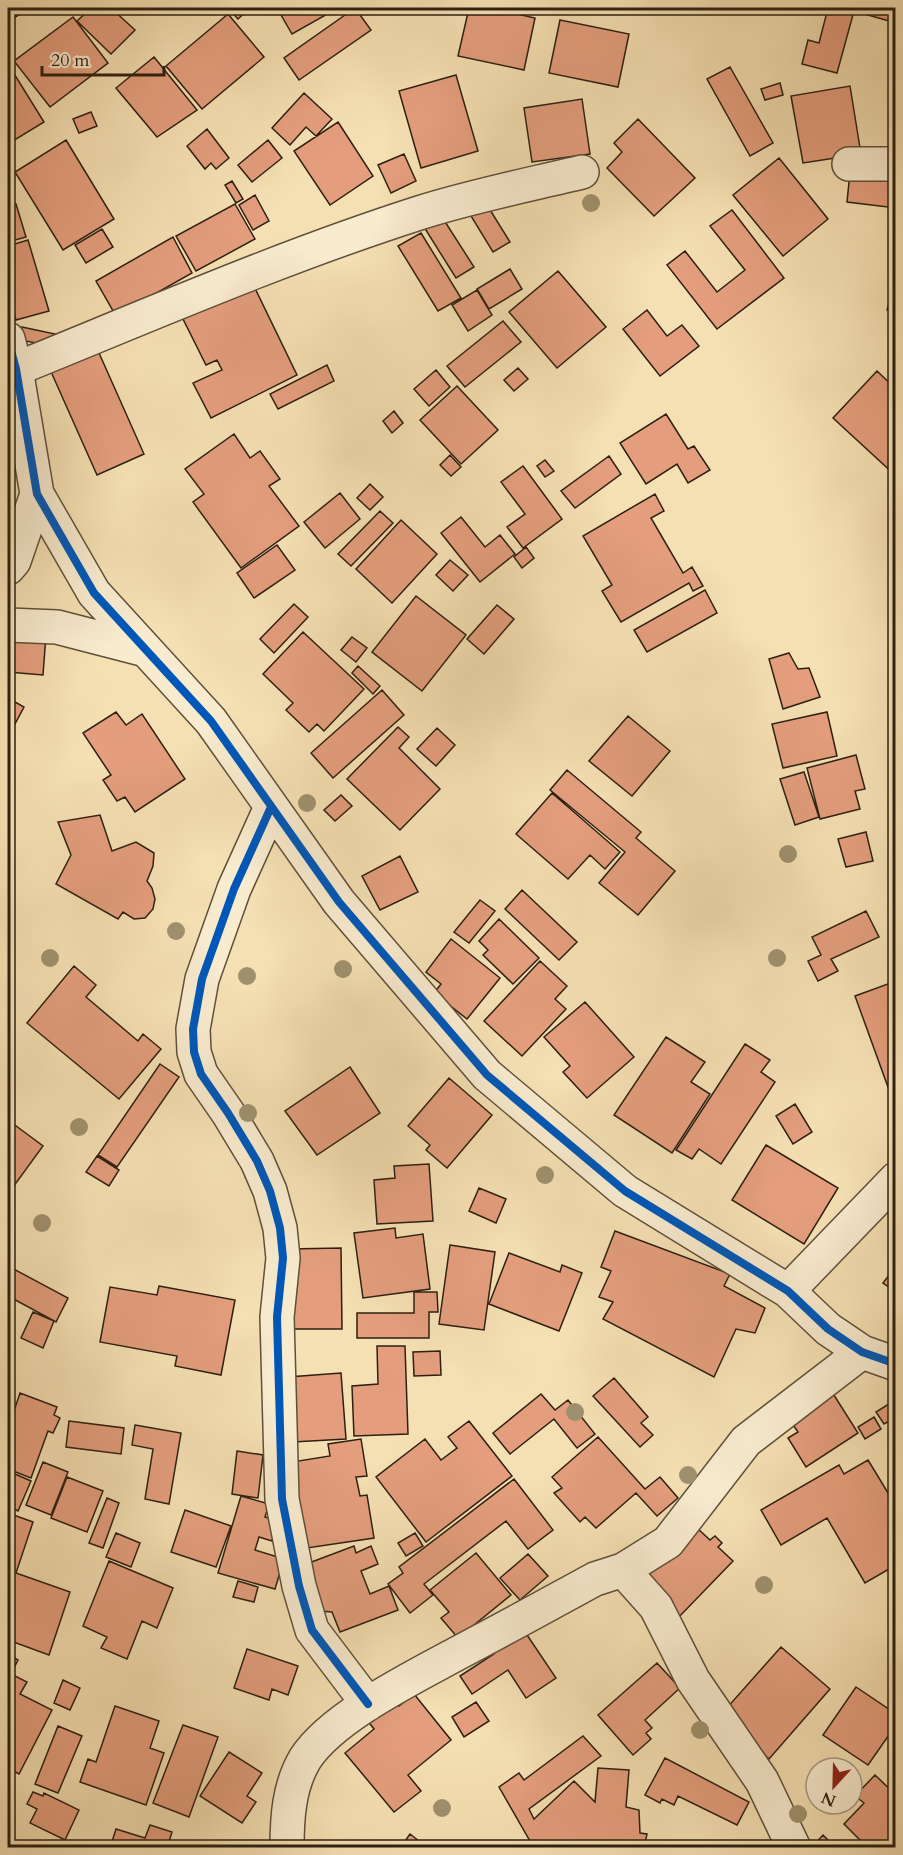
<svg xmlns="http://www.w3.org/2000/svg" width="903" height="1855" font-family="Cardo,serif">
	<rect width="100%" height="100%" fill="#f5e0b3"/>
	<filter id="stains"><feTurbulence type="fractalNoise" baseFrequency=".00333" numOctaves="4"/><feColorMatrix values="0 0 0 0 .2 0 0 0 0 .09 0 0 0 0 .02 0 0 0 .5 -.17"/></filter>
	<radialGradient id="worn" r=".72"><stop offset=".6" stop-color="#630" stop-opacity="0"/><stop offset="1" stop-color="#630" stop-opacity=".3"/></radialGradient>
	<path fill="#e49e7d" stroke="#2d2011" stroke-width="1.5" d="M8,8H29L8,22Z
		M91,8H111L135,30L111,54L77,21Z
		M228,8H250L238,19Z
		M277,8H338L292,34Z
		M355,8L371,30L299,80L284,58Z
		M469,8H490L535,18L524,70L458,56Z
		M828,8H896V23L854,11L837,73L802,64L808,40L819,43Z
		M228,14L264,57L202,109L166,66Z
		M73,17L108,63L50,107L14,61Z
		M560,20L629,34L618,87L549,73Z
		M154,57L197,110L157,137L116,88Z
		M8,64L44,122L8,144Z
		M730,67L773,143L750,156L707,79Z
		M456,75L478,151L421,168L399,91Z
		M780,83L783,95L765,100L761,89Z
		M850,86L861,154L803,163L791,96Z
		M304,93L332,119L316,136L306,127L290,145L272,128Z
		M582,99L590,154L532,162L524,108Z
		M91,112L97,126L79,133L73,119Z
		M638,119L695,178L654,216L607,168L622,152L614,143Z
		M338,122L373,176L330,205L294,151Z
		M207,129L229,158L216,169L211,163L205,169L187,146Z
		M66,140L114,219L63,250L15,172Z
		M268,140L282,158L252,182L238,165Z
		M404,154L416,181L391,193L378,165Z
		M779,158L828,219L783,256L733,195Z
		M850,172L896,178V208L847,202Z
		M232,181L243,199L236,203L225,185Z
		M255,195L269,221L253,230L239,205Z
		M8,202L9,206L16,204L26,237L8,242Z
		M235,204L255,239L196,271L176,236Z
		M487,205L510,242L493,252L471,216Z
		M732,210L784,278L717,329L667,265L685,251L717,292L745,270L710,226Z
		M442,217L474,267L456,278L424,227Z
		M102,229L113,247L86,263L75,245Z
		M421,233L461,298L438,311L398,246Z
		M173,237L192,273L116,316L96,281Z
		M28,240L49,311L16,320L8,290V246Z
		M510,269L522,289L489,309L477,289Z
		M558,271L606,327L557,368L509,312Z
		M251,280L297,375L211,418L193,383L222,370L217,360L206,365L183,319L221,300Z
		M896,280V312L887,310Z
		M477,290L492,315L468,331L452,305Z
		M647,310L667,336L682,325L699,346L660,376L623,329Z
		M503,321L521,342L465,387L447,366Z
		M22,327L55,334L52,346L20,340Z
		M95,344L144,454L97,475L48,365Z
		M327,365L334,381L278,409L270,394Z
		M518,368L528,379L514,391L504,380Z
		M436,370L450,387L429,406L414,389Z
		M877,371L896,389V476L833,418Z
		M457,386L498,430L461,464L420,420Z
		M394,411L403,423L392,433L383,421Z
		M666,414L688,449L694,446L710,470L688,483L677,464L646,484L620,443Z
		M234,434L250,458L260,451L280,479L269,486L299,526L241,568L193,502L204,494L185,469Z
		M450,455L461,467L451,476L440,465Z
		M609,456L621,474L575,508L561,491Z
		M545,460L554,471L545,477L537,466Z
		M523,466L562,519L523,548L507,527L525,514L501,482Z
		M370,484L383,497L370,510L357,498Z
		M340,493L360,519L325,548L304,522Z
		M655,494L664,511L651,518L683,573L692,567L703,586L693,591L689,583L621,622L602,591L612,585L583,536Z
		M380,511L393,523L351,566L338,554Z
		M461,517L485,547L500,535L515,554L480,582L441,533Z
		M401,520L437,554L392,603L356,569Z
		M277,545L295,570L254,598L237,573Z
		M526,547L534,558L522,568L514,557Z
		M450,560L468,575L453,591L436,575Z
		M705,590L717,613L647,652L634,630Z
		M416,596L466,635L422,691L372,652Z
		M294,604L308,617L274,653L260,639Z
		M497,605L514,619L484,654L467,639Z
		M8,632L46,635L43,675L8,672Z
		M303,632L364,689L324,731L317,724L309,732L286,710L293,703L263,674Z
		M352,637L367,648L356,662L341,650Z
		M789,653L798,669L809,668L820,697L783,709L769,659Z
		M358,666L380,686L373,694L352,673Z
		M382,690L404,715L333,778L311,753Z
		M8,698L24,707L8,737Z
		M116,712L126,725L142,714L185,779L135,812L125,797L117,801L103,780L111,775L83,733Z
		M827,712L837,756L783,768L772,724Z
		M628,716L670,751L632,796L589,761Z
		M398,727L409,737L399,748L440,789L400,830L347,779Z
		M437,728L455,745L436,766L417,749Z
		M856,755L865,789L855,791L860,809L820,819L807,768Z
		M567,770L641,832L636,838L675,871L638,915L599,883L625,852L550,790Z
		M804,772L819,817L795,825L780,779Z
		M552,793L620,852L605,869L590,855L568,879L516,834Z
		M341,795L352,806L335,821L324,810Z
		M100,815L112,851L136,842L154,853L153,866L147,881L152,888L155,899L153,909L145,918L134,919L123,912L118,919L56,884L71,855L58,822Z
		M866,832L873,861L846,867L838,839Z
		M400,856L418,892L380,910L362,876Z
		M522,890L577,942L559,960L505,909Z
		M480,900L495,911L469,943L454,932Z
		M866,911L879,937L831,959L838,971L818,981L808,961L821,955L812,937Z
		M499,919L539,958L513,984L483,955L488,950L479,941Z
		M451,939L500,978L467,1019L434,993L441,984L426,972Z
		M540,961L567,986L555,999L566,1009L522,1056L484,1021Z
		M74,966L96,985L86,997L138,1041L143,1034L161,1049L119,1099L27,1023Z
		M896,981V1097L892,1098L855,996Z
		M585,1002L634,1057L587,1098L563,1072L570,1066L544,1037Z
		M666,1037L705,1062L691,1082L710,1094L672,1153L614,1115Z
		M745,1044L770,1060L761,1072L775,1082L721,1164L699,1149L692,1159L676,1150Z
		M160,1064L179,1077L117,1167L98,1155Z
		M350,1067L380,1113L317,1155L285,1111Z
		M449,1078L492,1115L447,1168L426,1150L430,1145L408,1126Z
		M795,1104L812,1132L793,1144L776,1116Z
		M8,1120L43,1146L8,1194Z
		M766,1145L838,1188L804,1244L732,1200Z
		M97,1156L119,1170L109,1186L86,1172Z
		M429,1164L433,1221L377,1224L374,1180L395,1178L394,1166Z
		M479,1188L506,1199L496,1223L469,1211Z
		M395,1228L396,1238L423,1234L430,1289L363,1298L354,1233Z
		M615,1231L730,1274L724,1286L765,1308L755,1333L736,1329L714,1377L603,1319L613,1302L599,1297L611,1271L601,1267Z
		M450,1245L495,1252L484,1330L439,1324Z
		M341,1248L342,1329H289L288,1249Z
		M509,1253L560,1272L562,1265L582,1273L559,1331L489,1304Z
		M8,1266L68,1298L56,1322L8,1296Z
		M896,1266V1292L883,1283Z
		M159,1286L235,1300L221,1375L175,1366L177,1356L100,1342L110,1287L157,1295Z
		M414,1292H437L438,1312H429V1338H357V1313H414Z
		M33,1312L54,1321L43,1348L21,1338Z
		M377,1346H405L408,1434L354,1436L352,1386L378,1384Z
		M440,1351L441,1375L414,1376L413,1352Z
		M341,1373L346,1439L293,1442L288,1377Z
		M614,1378L648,1417L641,1423L653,1435L640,1447L593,1396Z
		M832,1392L858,1433L806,1467L788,1438L798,1432L789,1419Z
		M20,1393L57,1407L54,1415L60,1418L53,1433L48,1431L31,1478L8,1469V1429Z
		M541,1394L555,1410L568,1400L595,1434L577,1448L554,1419L510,1454L493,1433Z
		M895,1400L896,1417L884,1424L876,1412Z
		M874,1417L881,1429L865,1439L858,1427Z
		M69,1421L124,1428L121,1454L66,1447Z
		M469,1421L512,1476L426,1542L376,1477L425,1439L441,1460L457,1448L448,1437Z
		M135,1425L181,1433L169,1504L145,1499L153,1449L132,1445Z
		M598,1437L645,1489L660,1477L678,1498L657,1516L636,1493L596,1528L585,1517L580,1522L554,1493L562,1488L552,1477Z
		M361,1439L367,1476L356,1477L360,1496L367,1495L374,1538L307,1548L292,1462L330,1456L328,1444Z
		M237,1451L263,1455L258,1498L232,1494Z
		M868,1460L896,1506V1565L865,1583L827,1518L781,1545L761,1510L839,1465L844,1474Z
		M43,1462L68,1472L51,1515L26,1505Z
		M8,1471L31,1481L18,1511L8,1506Z
		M67,1477L103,1491L87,1532L51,1518Z
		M514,1479L553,1530L528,1549L506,1521L424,1584L433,1595L410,1613L388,1584L403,1573L399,1567Z
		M241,1496L269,1504L265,1517L278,1521L272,1541L259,1537L255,1550L284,1559L275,1589L218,1573Z
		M107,1498L119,1503L103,1548L89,1543Z
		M185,1510L231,1526L216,1567L171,1552Z
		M8,1513L33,1522L16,1573L70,1592L49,1655L8,1640Z
		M696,1527L710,1540L715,1536L722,1543L718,1547L733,1561L677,1619L640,1583Z
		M116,1533L140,1543L131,1567L106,1557Z
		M415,1533L423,1546L406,1556L398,1543Z
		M354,1546L356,1553L371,1546L378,1564L361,1571L370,1594L389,1586L398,1610L340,1632L332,1612L319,1611L301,1566Z
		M476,1553L511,1595L458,1638L441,1618L449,1612L430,1590Z
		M528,1554L548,1576L520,1600L500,1578Z
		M109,1561L173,1588L157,1628L142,1621L127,1659L101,1648L107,1637L83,1626Z
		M238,1581L258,1587L254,1602L233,1597Z
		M523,1629L556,1678L526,1698L508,1670L472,1694L460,1676L494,1654L492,1649Z
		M781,1647L830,1689L769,1759L737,1730L725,1710Z
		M247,1649L298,1666L288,1695L272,1689L269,1700L234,1688Z
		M8,1654L18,1660L11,1674L27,1682L20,1694L52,1710L19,1774L8,1768Z
		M657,1663L680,1688L645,1720L652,1728L646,1733L651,1739L633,1755L598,1715Z
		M63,1680L80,1688L70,1710L54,1703Z
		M856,1687L896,1714V1725L868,1765L823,1735Z
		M414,1694L451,1740L408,1775L421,1791L394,1812L345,1753L374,1729L364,1716L390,1695L399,1706Z
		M476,1702L489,1721L464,1737L452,1717Z
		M115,1706L159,1721L150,1748L164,1753L146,1805L80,1782L88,1759L96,1762Z
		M183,1725L218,1737L189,1817L153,1803Z
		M58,1726L82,1736L58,1793L35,1784Z
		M583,1736L601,1756L529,1809L534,1819L574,1781L595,1802L598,1768L629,1770L626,1807L639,1810L640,1833L647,1834L644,1848H534L499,1787L519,1773L524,1780Z
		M229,1752L262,1773L247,1796L256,1802L242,1823L200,1796Z
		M665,1758L749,1802L737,1825L678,1796L674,1805L662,1799L660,1803L645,1795Z
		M875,1775L896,1795V1834L883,1848H868L844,1824L864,1803L855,1796Z
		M33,1792L43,1796L44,1793L79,1810L65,1840L30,1823L37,1809L27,1804Z
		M150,1825L172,1832L167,1848H110L116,1829L145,1838Z
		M410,1834L428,1848H400Z
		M823,1835L836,1848H811Z"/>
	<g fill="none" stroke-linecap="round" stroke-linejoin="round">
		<defs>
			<path id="street" d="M849,164H896
				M8,339L16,369L37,494L94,593L211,721L339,902L487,1075L625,1191L788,1291L828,1329L862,1352L896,1364
				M16,369C149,315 282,257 419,213C472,196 528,185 582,172
				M8,568L14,561L37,494
				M8,625L57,627L146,650
				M271,807L234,889L202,979L193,1029L194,1052L201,1074L228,1113L257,1161L270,1191L280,1228L283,1258L277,1317L282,1499L299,1586L312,1630L368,1704
				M788,1291L896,1179
				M623,1570L656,1607L693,1680L762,1781L794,1848
				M287,1848C287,1817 289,1786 305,1759C332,1717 414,1677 458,1653C504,1629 549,1604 595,1579L623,1570L668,1542L746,1441L862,1352"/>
		</defs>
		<use href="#street" stroke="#5f503a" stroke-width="36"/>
		<use href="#street" stroke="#f8ebce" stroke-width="33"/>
		<defs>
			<path id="cycleway" d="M8,339L16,369L37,494L94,593L211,721L339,902L487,1075L625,1191L788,1291L828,1329L862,1352L896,1364
				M271,807L234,889L202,979L193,1029L194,1052L201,1074L228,1113L257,1161L270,1191L280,1228L283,1258L277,1317L282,1499L299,1586L312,1630L368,1704"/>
		</defs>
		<use href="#cycleway" stroke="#f8ebce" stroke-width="11"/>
		<use href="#cycleway" stroke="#0057b8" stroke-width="8"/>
	</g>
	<g fill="#9f916e">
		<circle cx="591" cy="203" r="9"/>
		<circle cx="307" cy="803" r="9"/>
		<circle cx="788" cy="854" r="9"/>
		<circle cx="176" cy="931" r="9"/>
		<circle cx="50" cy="958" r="9"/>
		<circle cx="777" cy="958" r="9"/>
		<circle cx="343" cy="969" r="9"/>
		<circle cx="247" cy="976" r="9"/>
		<circle cx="248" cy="1113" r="9"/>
		<circle cx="79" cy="1127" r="9"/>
		<circle cx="545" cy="1175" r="9"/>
		<circle cx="42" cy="1223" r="9"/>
		<circle cx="575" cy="1412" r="9"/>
		<circle cx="688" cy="1475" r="9"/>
		<circle cx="764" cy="1585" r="9"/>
		<circle cx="700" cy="1730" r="9"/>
		<circle cx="442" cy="1808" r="9"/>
		<circle cx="798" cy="1814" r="9"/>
	</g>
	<rect width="903" height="1855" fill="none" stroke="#f5e0b3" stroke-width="30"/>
	<rect x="9" y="9" width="885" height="1837" fill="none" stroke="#2d2011" stroke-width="3"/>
	<rect x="15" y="15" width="873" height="1825" fill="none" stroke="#2d2011" stroke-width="1.5"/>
	<g transform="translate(834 1786) rotate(202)"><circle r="28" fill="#f8ebce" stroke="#a79a82" stroke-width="1.5"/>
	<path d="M0-4.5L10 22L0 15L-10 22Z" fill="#8f2418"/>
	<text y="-9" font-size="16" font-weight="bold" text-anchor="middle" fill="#2d2011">N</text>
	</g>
	<path d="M42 66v9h122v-9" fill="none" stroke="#2d2011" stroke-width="3"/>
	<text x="51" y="66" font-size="18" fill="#2d2011" stroke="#f8ebce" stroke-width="4.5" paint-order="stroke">20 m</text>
	<rect width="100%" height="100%" filter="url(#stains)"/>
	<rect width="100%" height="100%" fill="url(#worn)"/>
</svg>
